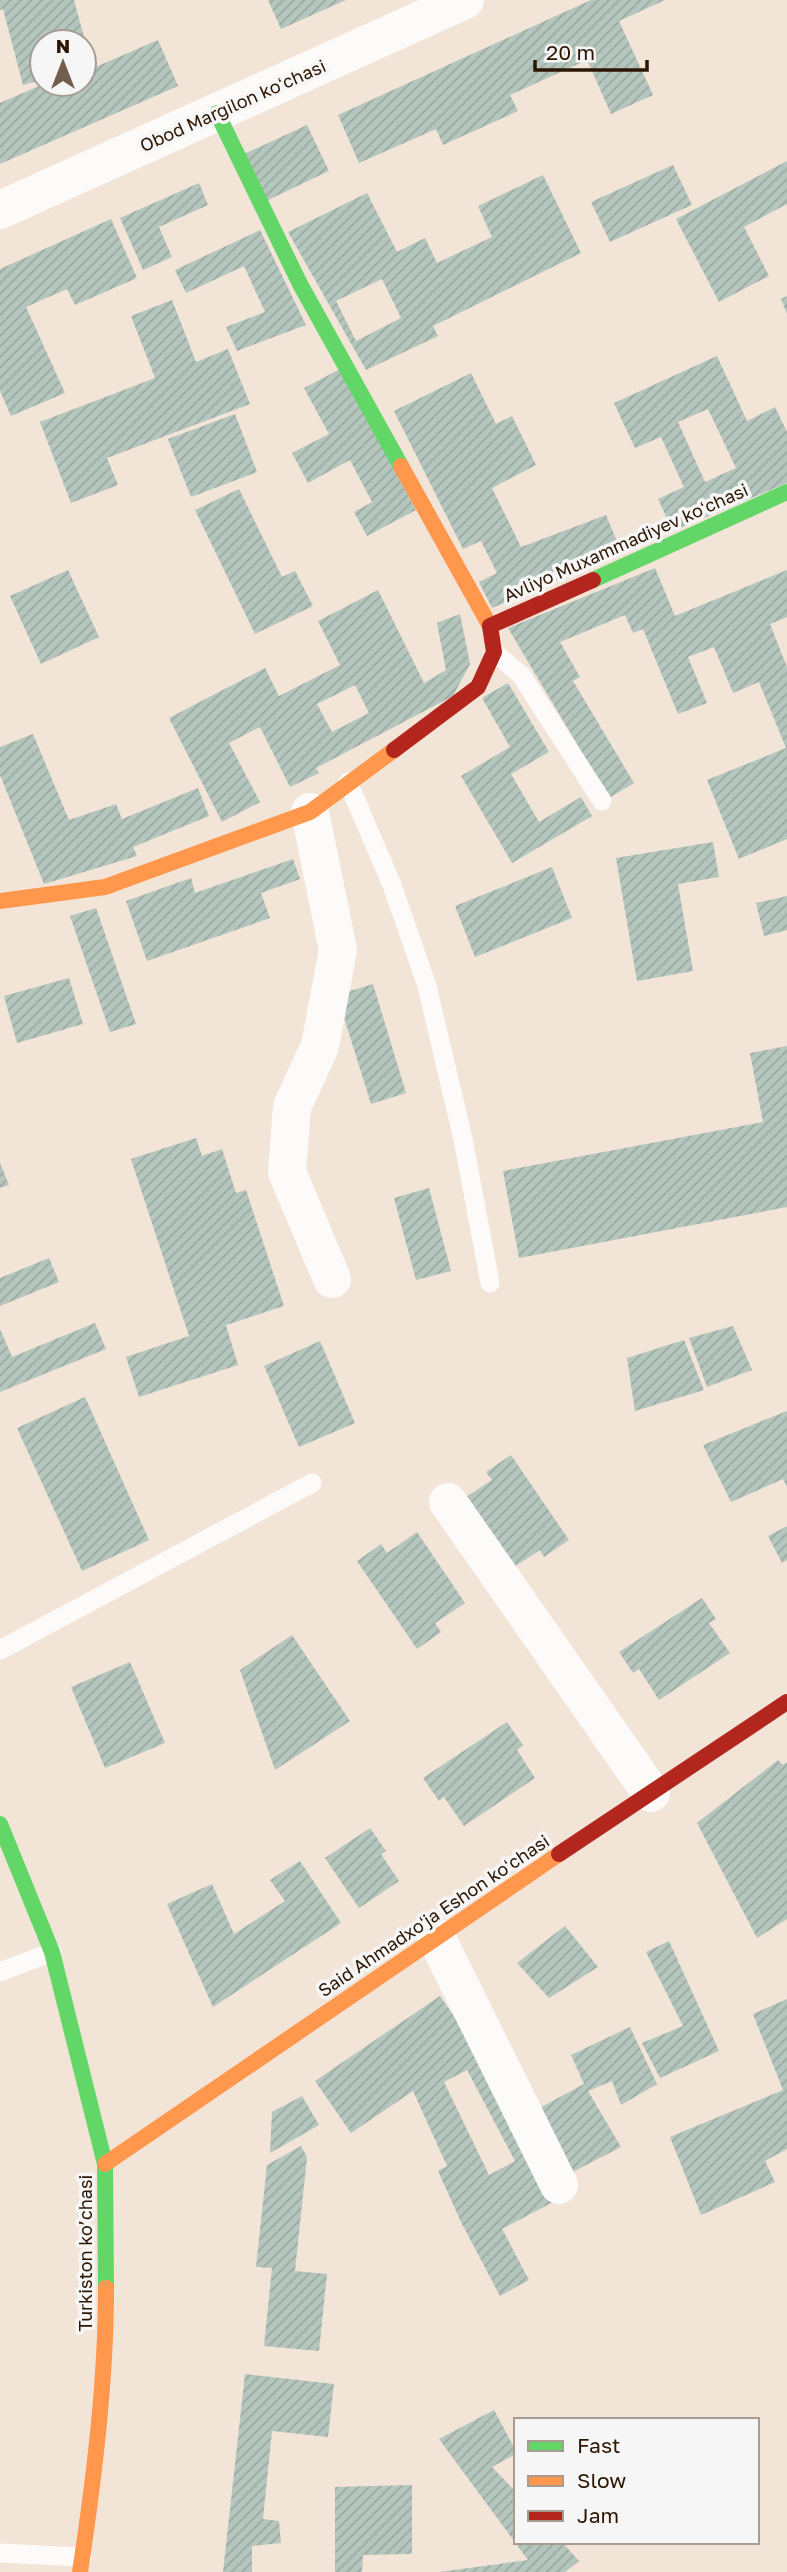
<svg xmlns="http://www.w3.org/2000/svg" width="787" height="2572" font-family="'Golos Text',sans-serif">
	<defs>
		<pattern id="building-hatch" width="6" height="6" patternUnits="userSpaceOnUse" patternTransform="scale(1.75)"><rect width="6" height="6" fill="#b4c6bd"/><path d="M-1 1l2-2M0 6l6-6M5 7l2-2" fill="none" stroke="#9ba9a1"/></pattern>
	</defs>
	<rect width="100%" height="100%" fill="#f3e4d8"/>
	<path fill="url(#building-hatch)" fill-rule="evenodd" d="M0,0H74L92,67L84,70V42H42V80L23,85L3,9L0,10Z
		M268,0H346L281,29Z
		M591,0H665L619,21L653,95L611,114L587,60L510,95L518,111L443,145L436,129L359,163L338,115Z
		M158,40L178,86L0,164V103L41,85L44,90L57,84H84V72Z
		M307,125L329,171L266,201L244,154Z
		M787,161V204L744,227L769,276L719,302L676,219Z
		M673,165L692,205L610,242L591,202Z
		M543,175L581,253L433,326L438,336L366,370L288,232L367,193L397,252L425,238L437,263L492,237L478,206ZM382,279L401,318L356,341L336,301Z
		M199,183L208,205L159,227L172,257L143,270L120,218Z
		M111,219L137,278L75,305L67,289L26,307L65,393L11,416L0,391V269Z
		M260,230L306,325L237,351L226,327L265,312L244,266L186,293L175,270Z
		M787,296V314L781,299Z
		M172,300L196,362L228,349L250,404L107,458L118,485L71,503L40,422L155,378L131,316Z
		M717,356L747,421L775,407L787,432V483L673,531L658,499L684,487L661,437L635,448L614,403ZM708,409L736,468L705,482L678,422Z
		M340,369L416,510L367,536L354,512L372,502L350,460L308,483L292,453L329,434L304,388Z
		M471,373L496,424L512,416L536,465L492,488L521,547L606,515L622,553L492,608L479,582L497,573L481,541L463,549L394,411Z
		M235,414L257,472L191,497L168,439Z
		M239,489L282,577L295,571L313,606L255,634L195,510Z
		M655,568L675,616L787,570V617L770,624L787,667V839L739,859L707,780L786,748L759,682L733,693L714,647L688,657L707,703L678,714L643,629L633,633L625,615L560,642L580,677L573,681L634,783L609,798L508,628Z
		M68,570L99,637L41,664L10,596Z
		M378,590L424,683L446,670L437,623L460,614L470,664L453,696L316,768L319,773L290,787L260,727L229,743L260,802L222,822L169,718L265,668L279,696L340,665L318,621ZM355,685L369,713L332,732L317,704Z
		M508,683L549,752L511,774L539,822L581,797L592,816L512,863L461,776L510,747L482,698Z
		M33,734L69,820L116,804L122,819L198,788L209,816L133,847L137,856L44,884L0,775V747Z
		M713,842L719,877L678,884L693,971L637,981L616,858Z
		M293,859L300,879L261,893L270,918L147,961L126,901L191,878L195,893Z
		M552,867L572,918L475,957L455,906Z
		M787,896V930L764,936L756,903Z
		M96,908L136,1024L110,1032L70,916Z
		M69,978L83,1024L17,1043L4,996Z
		M373,984L406,1093L371,1104L337,995Z
		M787,1046V1207L519,1258L503,1171L763,1122L750,1053Z
		M196,1138L202,1156L222,1149L236,1193L246,1190L284,1306L226,1325L238,1365L139,1397L126,1357L189,1336L131,1159Z
		M0,1163L9,1185L0,1188Z
		M429,1188L451,1271L416,1280L394,1198Z
		M49,1258L59,1282L0,1306V1278Z
		M95,1323L106,1349L0,1392V1329L12,1357Z
		M733,1326L752,1370L707,1387L689,1338Z
		M684,1340L704,1390L635,1411L627,1358Z
		M320,1341L355,1423L299,1447L264,1366Z
		M85,1397L149,1540L82,1571L17,1428Z
		M787,1411V1487L783,1479L731,1502L703,1445Z
		M511,1455L569,1540L544,1557L540,1550L514,1567L466,1497L492,1480L486,1472Z
		M787,1526V1560L782,1563L768,1536Z
		M417,1532L465,1603L435,1623L441,1632L417,1649L357,1561L381,1544L387,1553Z
		M702,1598L716,1619L709,1623L730,1653L659,1700L639,1669L633,1673L619,1652Z
		M292,1635L350,1721L275,1770L240,1670Z
		M130,1662L165,1743L105,1768L71,1687Z
		M507,1722L523,1745L517,1750L535,1778L464,1826L444,1797L439,1801L423,1778Z
		M778,1760L783,1765L787,1762V1919L757,1938L697,1823Z
		M370,1828L386,1851L381,1854L399,1881L359,1908L325,1858Z
		M300,1861L341,1923L213,2007L167,1904L212,1884L234,1934L285,1901L270,1880Z
		M565,1926L598,1967L549,1998L517,1963Z
		M669,1941L719,2051L660,2078L642,2043L683,2026L646,1952Z
		M440,1996L476,2048L557,2200L502,2229L529,2280L500,2296L461,2222L438,2171L447,2166L413,2091L351,2133L315,2081ZM467,2070L515,2161L489,2175L444,2082Z
		M787,1999V2149L765,2161L775,2182L701,2215L670,2137L783,2090L753,2014Z
		M630,2027L657,2084L621,2105L612,2081L588,2091L621,2147L567,2175L534,2111L584,2084L571,2055Z
		M302,2096L319,2125L270,2153L272,2112Z
		M301,2146L307,2157L295,2271L327,2274L319,2351L264,2346L272,2268L256,2267L267,2165Z
		M245,2374L334,2384L328,2437L272,2431L263,2519L279,2521L281,2543L252,2546V2572H223Z
		M494,2410L516,2451V2454L492,2467L516,2492V2542H562L579,2561L565,2572H439L528,2560L439,2439Z
		M412,2485V2554L363,2555L362,2572H335V2487Z"/>
	<g fill="none" stroke-linecap="round" stroke-linejoin="round">
		<path stroke="#fdfbf9" stroke-width="19" d="M494,652L521,675L602,801
			M348,782L392,885L427,986L463,1139L490,1283
			M0,1650L312,1483
			M0,1972L52,1952
			M0,2553L82,2557"/>
		<path stroke="#fdfbf9" stroke-width="38" d="M0,210L465,0
			M310,812L338,950L320,1046L292,1107L287,1172L332,1279
			M448,1502L651,1793
			M436,1937L559,2185"/>
		<path stroke="#63d668" stroke-width="16" d="M217,113L300,284L401,466
			M593,580L787,492
			M0,1824L52,1952L105,2164L106,2288"/>
		<path stroke="#ff974d" stroke-width="16" d="M401,466L490,626
			M0,901L105,887L310,812L394,750
			M105,2164L559,1854
			M80,2572C94,2479 106,2382 106,2288"/>
		<path stroke="#b3261e" stroke-width="16" d="M394,750L478,687L494,652L490,626L593,580
			M559,1854L787,1702"/>
	</g>
	<g text-anchor="middle" stroke-width="7" stroke-linejoin="round" paint-order="stroke">
		<g font-size="18" fill="#2d1601" stroke="#f6f6f6">
			<text transform="translate(233 106) rotate(-24)" y="6">Obod Margilon koʻchasi</text>
			<text transform="translate(626 543) rotate(-24)" y="6">Avliyo Muxammadiyev koʻchasi</text>
			<text transform="translate(434 1916) rotate(-34)" y="6">Said Ahmadxoʻja Eshon koʻchasi</text>
			<text transform="translate(86 2253) rotate(-90)" y="6">Turkiston ko’chasi</text>
		</g>
	</g>
	<rect x="514" y="2418" width="245" height="126" fill="#f6f6f6" stroke="#a69c94" stroke-width="2"/>
	<rect x="528" y="2441" width="35" height="10" fill="#63d668" stroke="#a69c94" stroke-width="2"/>
	<text x="577" y="2453" font-size="21" fill="#2d1601">Fast</text>
	<rect x="528" y="2476" width="35" height="10" fill="#ff974d" stroke="#a69c94" stroke-width="2"/>
	<text x="577" y="2488" font-size="21" fill="#2d1601">Slow</text>
	<rect x="528" y="2511" width="35" height="10" fill="#b3261e" stroke="#a69c94" stroke-width="2"/>
	<text x="577" y="2523" font-size="21" fill="#2d1601">Jam</text>
	<g transform="translate(63 63)"><circle r="33" fill="#f6f6f6" stroke="#a69c94" stroke-width="2"/>
	<path d="M0-5L12 26L0 18L-12 26Z" fill="#725e4c"/>
	<text y="-10" font-size="19" font-weight="bold" text-anchor="middle" fill="#2d1601">N</text>
	</g>
	<path d="M535 60v10h112v-10" fill="none" stroke="#2d1601" stroke-width="3.5"/>
	<text x="546" y="60" font-size="21" fill="#2d1601" stroke="#f6f6f6" stroke-width="5" paint-order="stroke">20 m</text>
</svg>
